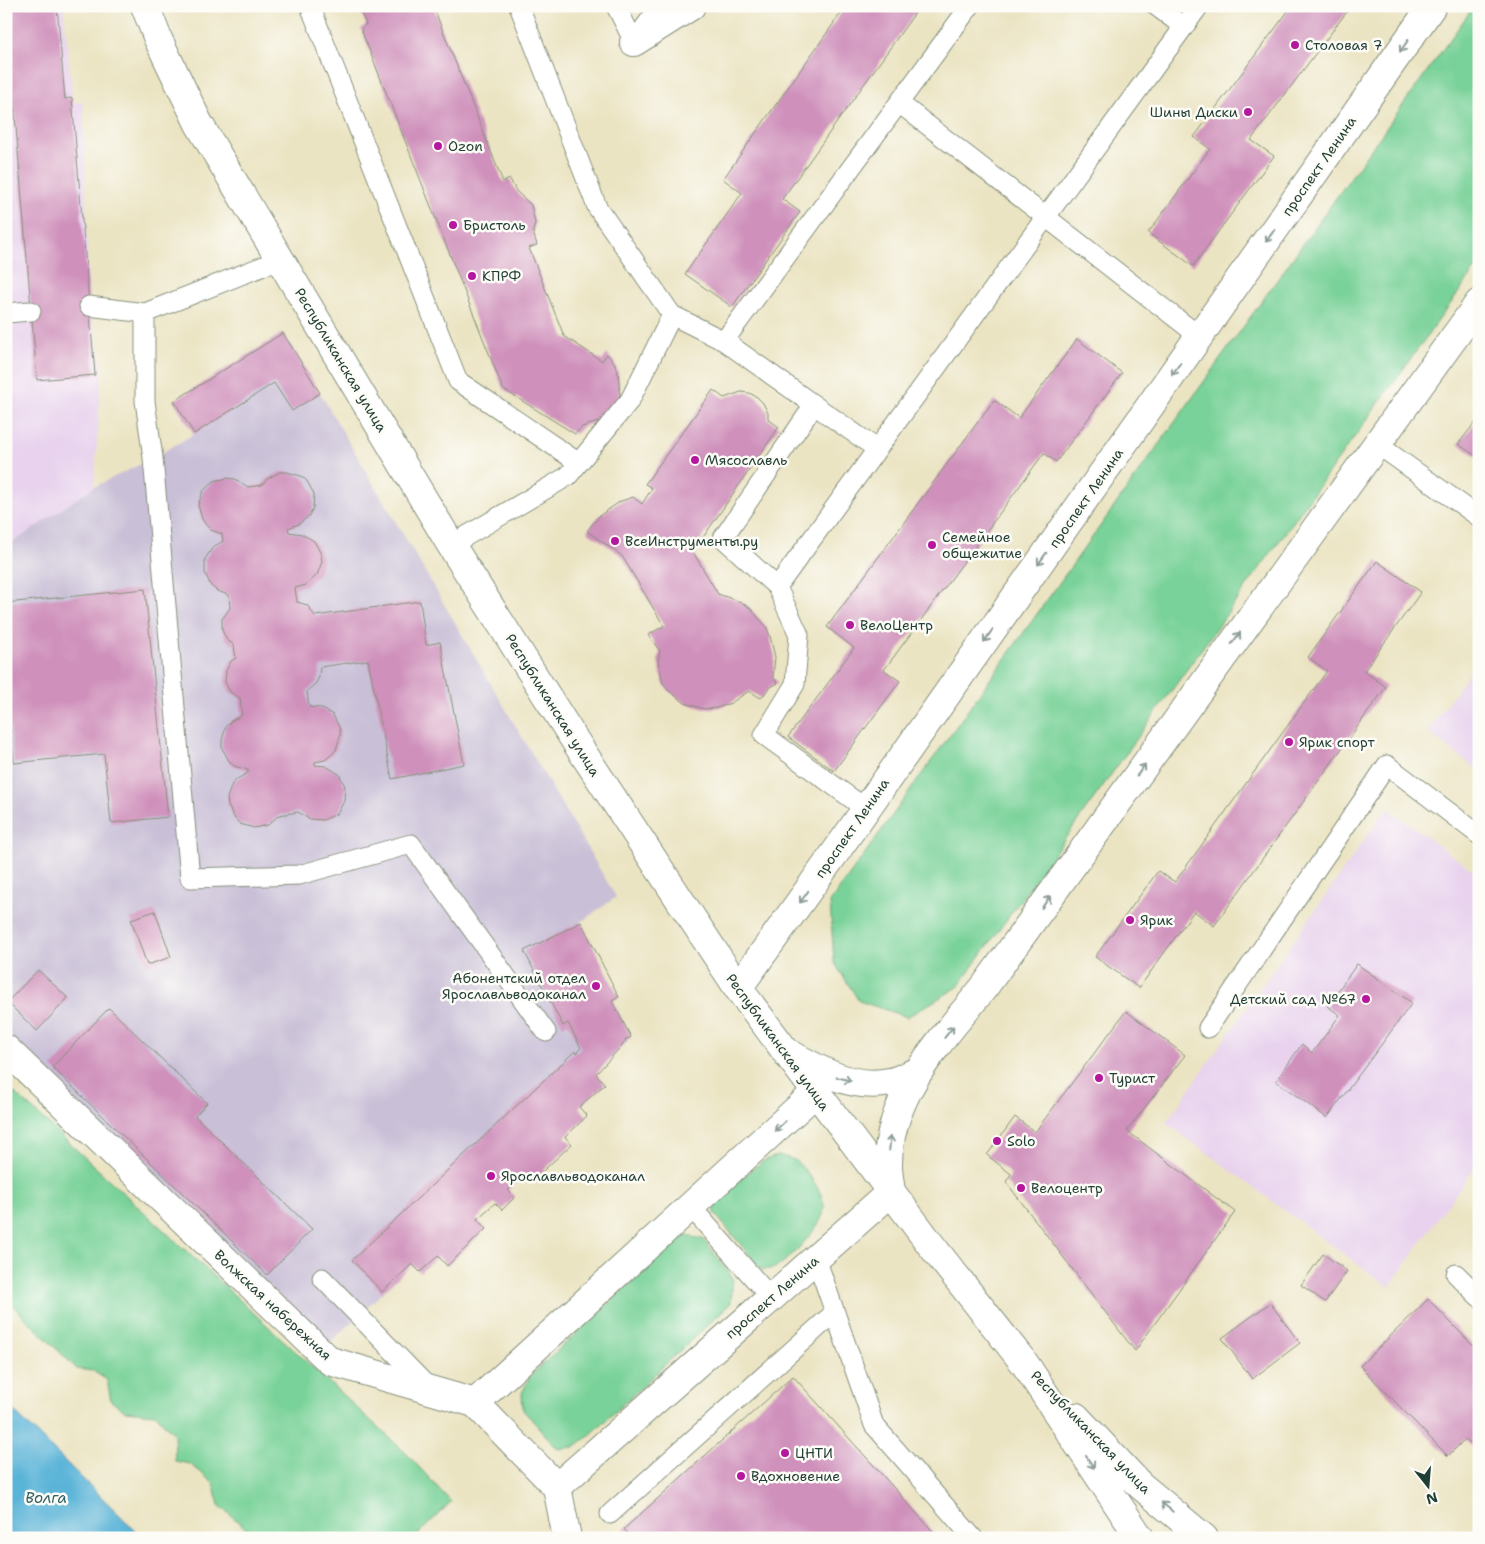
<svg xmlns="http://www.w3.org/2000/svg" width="1485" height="1544" font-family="'Shantell Sans',sans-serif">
	<rect width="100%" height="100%" fill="#fdfcf7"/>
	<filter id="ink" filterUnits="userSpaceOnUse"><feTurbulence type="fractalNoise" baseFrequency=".02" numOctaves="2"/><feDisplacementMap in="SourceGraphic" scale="10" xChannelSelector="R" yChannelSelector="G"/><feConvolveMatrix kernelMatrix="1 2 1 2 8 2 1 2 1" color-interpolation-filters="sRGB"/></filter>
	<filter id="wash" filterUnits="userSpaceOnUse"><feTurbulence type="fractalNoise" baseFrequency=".0096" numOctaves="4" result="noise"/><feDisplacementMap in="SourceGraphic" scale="20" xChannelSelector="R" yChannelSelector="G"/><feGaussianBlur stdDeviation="1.12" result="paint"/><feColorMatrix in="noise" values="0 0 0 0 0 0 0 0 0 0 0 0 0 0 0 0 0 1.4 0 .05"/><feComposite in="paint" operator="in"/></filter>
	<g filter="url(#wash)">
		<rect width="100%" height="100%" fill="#ebe4c3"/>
		<path fill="#e8d2ee" d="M6,6H63L73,103L83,102L89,306L102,366L94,487L6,547Z
			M1479,659V771L1427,732Z
			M1387,808L1479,875V1161L1389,1287L1166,1123Z"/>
		<path fill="#c9bfd7" d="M283,333L320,393L616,897L581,922L619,997L613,1001L631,1037L596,1074L605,1084L579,1107L587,1116L420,1272L412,1264L329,1344L6,1035V547L94,487L153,458L194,434L174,401Z"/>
		<path fill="#79d299" stroke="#4c8866" d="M1474,6H1479V264L958,987L907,1017L859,1001L834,962L830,902Z
			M6,1085L407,1454L451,1502L414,1538H257L219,1505L213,1483L190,1464L175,1461L174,1434L155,1414L125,1411L111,1401L107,1380L93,1371L77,1369L6,1299Z
			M777,1156C782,1157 788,1157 792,1159C804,1165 824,1193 824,1207C826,1223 788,1262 774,1268C770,1269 766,1269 762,1270L715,1214V1205L719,1196L763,1161Z
			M682,1235L703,1239L733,1278L731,1303L589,1436L574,1447L558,1449L523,1410L522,1393L530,1376Z"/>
		<path fill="#5ab4d8" stroke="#3c7886" d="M6,1404L21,1418L143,1538H6Z"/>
		<g id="blocks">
			<path fill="#cf90bb" d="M6,6H57L65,99L72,98L95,375L37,380L14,103L6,104Z
				M374,6H433L503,182L510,179L516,191L531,205L535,223L533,232L537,245L529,248L564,336L602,361L607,354L614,362L618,372L620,395L615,404L601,421L582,427L575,434L503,389L361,29L366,24L360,11Z
				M846,6H920L782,199L800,212L732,307L685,274L742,193L723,179Z
				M1292,6H1351L1251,140L1274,156L1193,266L1148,233L1210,149L1194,137Z
				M283,333L320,393L292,411L274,383L194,434L174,401Z
				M1077,339L1122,373L1056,462L1044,453L884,670L900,681L834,771L788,737L854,648L827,627L994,400L1019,418Z
				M713,390L724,398L741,392L749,393L757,397L763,403L768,413V419L779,427L693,552L718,594L741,602L750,608L766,626L770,636L775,657L773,677L778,683L769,688L761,698L749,691L731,703L717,708L704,709L685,703L669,691L663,683L658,661L660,651L648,635L664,626L622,556L587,531L599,516L621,501L633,497L642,504L652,488L645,484Z
				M1479,418V458L1458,444Z
				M280,472H287L301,476L307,481L314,494L313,508L310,515L299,524L288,528L289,532L302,534L314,541L321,554L322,562L317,575L306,585L295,588L297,602L307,605L315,616L420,601L426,645L440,642L464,764L392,779L368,660L320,667L319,677L316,683L307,691L309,707L321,708L333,715L340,729V736L336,750L331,755L325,760L315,762V765L326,766L339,774L345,786L344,801L337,814L323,820L309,819L298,812L279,815L268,825L254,828L240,824L235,819L228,806L227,798L232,784L237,779L248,773V770L234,766L229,761L222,748V740L226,726L231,721L242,715L240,698L230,692L225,682L226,671L231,661L236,658L234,645L227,640L222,630V619L230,608L229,595L217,591L211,586L205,573V559L213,547L223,541L222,534L211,530L206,525L202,519L198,505L203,491L214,481L228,478L235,479L248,487L262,485L267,479Z
				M1377,561L1421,592L1364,671L1386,687L1214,926L1194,911L1139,988L1095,957L1158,871L1175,882L1327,671L1308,657Z
				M145,589L168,817L111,823L104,754L14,763L6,685V603Z
				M155,911L171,957L147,965L131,919Z
				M581,922L619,997L612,1001L631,1037L625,1040L626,1041L596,1074L605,1084L579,1107L587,1116L565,1137L572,1144L532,1181L525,1174L508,1190L515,1197L502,1210L495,1203L477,1219L486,1229L447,1266L438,1256L420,1272L412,1264L382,1292L352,1260L575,1051L576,1053L581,1048L568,1023L563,1026L524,951Z
				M1357,964L1412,1003L1327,1118L1276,1081L1302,1044L1312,1053L1340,1015L1327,1006Z
				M38,970L68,998L37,1031L7,1002Z
				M109,1008L207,1103L195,1116L312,1229L267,1275L52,1067Z
				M1126,1011L1185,1055L1127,1131L1235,1212L1135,1351L1006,1182L1011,1174L987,1155L1015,1117L1035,1132Z
				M1323,1254L1347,1271L1325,1302L1301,1285Z
				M1428,1299L1479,1352V1453L1465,1439L1448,1456L1360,1366Z
				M1270,1303L1300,1343L1252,1379L1222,1338Z
				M793,1376L939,1538H632L624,1529Z"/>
		</g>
	</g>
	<g filter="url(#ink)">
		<use href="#blocks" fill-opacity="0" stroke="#85907c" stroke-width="1"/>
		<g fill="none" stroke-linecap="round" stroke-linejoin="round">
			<defs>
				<path id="lane" d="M310,6L458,381L579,463
					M616,6L634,42L660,6
					M1156,6L1184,27
					M899,103L1199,336
					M281,259L145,313V401L153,458L190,878L299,875L411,844L546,1032
					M89,306L145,313
					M6,313L31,311
					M672,315L724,341L814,405L723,538L777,587L799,635L795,684L764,735L866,809
					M724,341L970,6
					M814,405L877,449
					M1377,444L1479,517
					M451,545L568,476L630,400L672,315L597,207L519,6
					M777,587L1199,6
					M1208,1028L1387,765L1479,835
					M691,1207L771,1298
					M816,1258L874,1425L973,1538
					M1456,1274L1479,1297
					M322,1278L429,1388
					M610,1514L834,1313"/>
				<path id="street" d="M634,42L691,6
					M6,1049L330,1361L475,1403L557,1487L567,1538
					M475,1403L815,1093
					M557,1487L891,1192"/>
				<path id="secondary" d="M738,988L835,853L1432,6
					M785,1051C817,1069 851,1090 890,1082C900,1080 910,1074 919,1071
					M891,1192C890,1183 888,1174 888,1165C888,1093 943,1039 985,986L1479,303"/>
				<path id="primary" d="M145,6L158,39L199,124L451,545L579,747L738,988L931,1245L1025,1364L1140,1538
					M1076,1417L1140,1485L1204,1538"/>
			</defs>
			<use href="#lane" stroke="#85907c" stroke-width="21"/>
			<use href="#street" stroke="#85907c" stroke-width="30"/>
			<use href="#secondary" stroke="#85907c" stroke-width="30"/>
			<use href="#primary" stroke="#85907c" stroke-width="30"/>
			<use href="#lane" stroke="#fff" stroke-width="19"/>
			<use href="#street" stroke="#fff" stroke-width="28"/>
			<use href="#secondary" stroke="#fff" stroke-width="28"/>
			<use href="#primary" stroke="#fff" stroke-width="28"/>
		</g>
		<defs><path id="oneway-shaft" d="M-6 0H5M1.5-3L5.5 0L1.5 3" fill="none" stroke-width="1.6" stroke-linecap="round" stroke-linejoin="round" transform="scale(1.25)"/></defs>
		<g stroke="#8f9e9a">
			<use href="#oneway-shaft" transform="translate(1404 46) rotate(125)"/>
			<use href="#oneway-shaft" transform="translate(1270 236) rotate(125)"/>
			<use href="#oneway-shaft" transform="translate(1176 369) rotate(125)"/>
			<use href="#oneway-shaft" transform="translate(1042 559) rotate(125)"/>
			<use href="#oneway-shaft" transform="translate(988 636) rotate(125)"/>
			<use href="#oneway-shaft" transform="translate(1236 638) rotate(-54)"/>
			<use href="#oneway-shaft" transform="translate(1141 770) rotate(-54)"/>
			<use href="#oneway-shaft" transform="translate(804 897) rotate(125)"/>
			<use href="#oneway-shaft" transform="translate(1046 902) rotate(-54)"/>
			<use href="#oneway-shaft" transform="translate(949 1032) rotate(-52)"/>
			<use href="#oneway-shaft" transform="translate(844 1079) rotate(15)"/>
			<use href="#oneway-shaft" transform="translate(780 1126) rotate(138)"/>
			<use href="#oneway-shaft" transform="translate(890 1143) rotate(-84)"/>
			<use href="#oneway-shaft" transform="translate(1090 1462) rotate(56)"/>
			<use href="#oneway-shaft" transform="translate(1167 1507) rotate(-140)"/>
		</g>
	</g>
	<g fill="#b5179e" stroke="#fdfcf7" stroke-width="2">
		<circle cx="1295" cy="45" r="5"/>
		<circle cx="1248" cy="112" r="5"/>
		<circle cx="438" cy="146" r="5"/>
		<circle cx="453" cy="225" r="5"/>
		<circle cx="472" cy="276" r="5"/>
		<circle cx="695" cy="460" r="5"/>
		<circle cx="615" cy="541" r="5"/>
		<circle cx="932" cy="545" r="5"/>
		<circle cx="850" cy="625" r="5"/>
		<circle cx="1289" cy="742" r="5"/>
		<circle cx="1130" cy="920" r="5"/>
		<circle cx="596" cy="986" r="5"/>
		<circle cx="1366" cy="999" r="5"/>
		<circle cx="1099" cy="1078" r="5"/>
		<circle cx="997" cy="1141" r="5"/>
		<circle cx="491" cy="1176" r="5"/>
		<circle cx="1021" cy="1188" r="5"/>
		<circle cx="785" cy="1453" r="5"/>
		<circle cx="741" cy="1476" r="5"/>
	</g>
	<g text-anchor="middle" stroke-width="5" stroke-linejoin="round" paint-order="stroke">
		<g font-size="14" fill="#1f3d34" stroke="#fdfcf7" text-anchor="start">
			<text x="1305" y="50">Столовая 7</text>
			<text x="1238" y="117" text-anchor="end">Шины Диски</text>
			<text x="448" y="151">Ozon</text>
			<text x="463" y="230">Бристоль</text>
			<text x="482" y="281">КПРФ</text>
			<text x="705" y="465">Мясославль</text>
			<text x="942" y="542">Семейное<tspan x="942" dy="16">общежитие</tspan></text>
			<text x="625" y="546">ВсеИнструменты.ру</text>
			<text x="860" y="630">ВелоЦентр</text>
			<text x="1299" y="747">Ярик спорт</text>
			<text x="1140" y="925">Ярик</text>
			<text x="586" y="983" text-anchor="end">Абонентский отдел<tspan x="586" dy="16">Ярославльводоканал</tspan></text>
			<text x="1356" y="1004" text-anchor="end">Детский сад №67</text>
			<text x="1109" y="1083">Турист</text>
			<text x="1007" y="1146">Solo</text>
			<text x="501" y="1181">Ярославльводоканал</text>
			<text x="1031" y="1193">Велоцентр</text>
			<text x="795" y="1458">ЦНТИ</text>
			<text x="751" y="1481">Вдохновение</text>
		</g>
		<g font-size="14" fill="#1f3d34" stroke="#fdfcf7">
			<text transform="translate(1319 166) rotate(-55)" y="5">проспект Ленина</text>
			<text transform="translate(341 360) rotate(59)" y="5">Республиканская улица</text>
			<text transform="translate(1086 498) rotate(-55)" y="5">проспект Ленина</text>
			<text transform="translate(553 705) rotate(58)" y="5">Республиканская улица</text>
			<text transform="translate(852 828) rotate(-55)" y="5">проспект Ленина</text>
			<text transform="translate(778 1042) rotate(54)" y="5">Республиканская улица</text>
			<text transform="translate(772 1297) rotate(-41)" y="5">проспект Ленина</text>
			<text transform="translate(273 1305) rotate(43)" y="5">Волжская набережная</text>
			<text transform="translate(1091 1432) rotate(46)" y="5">Республиканская улица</text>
		</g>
		<g font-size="15" font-style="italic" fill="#316165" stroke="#fdfcf7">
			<text x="46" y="1503">Волга</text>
		</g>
	</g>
	<rect width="1485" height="1544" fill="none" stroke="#fdfcf7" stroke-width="25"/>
	<g transform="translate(1428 1486) rotate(163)" stroke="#fdfcf7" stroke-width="4" paint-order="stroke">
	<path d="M0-4L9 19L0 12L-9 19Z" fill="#1f3d34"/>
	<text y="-8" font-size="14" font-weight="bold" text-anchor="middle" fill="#1f3d34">N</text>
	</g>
</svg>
